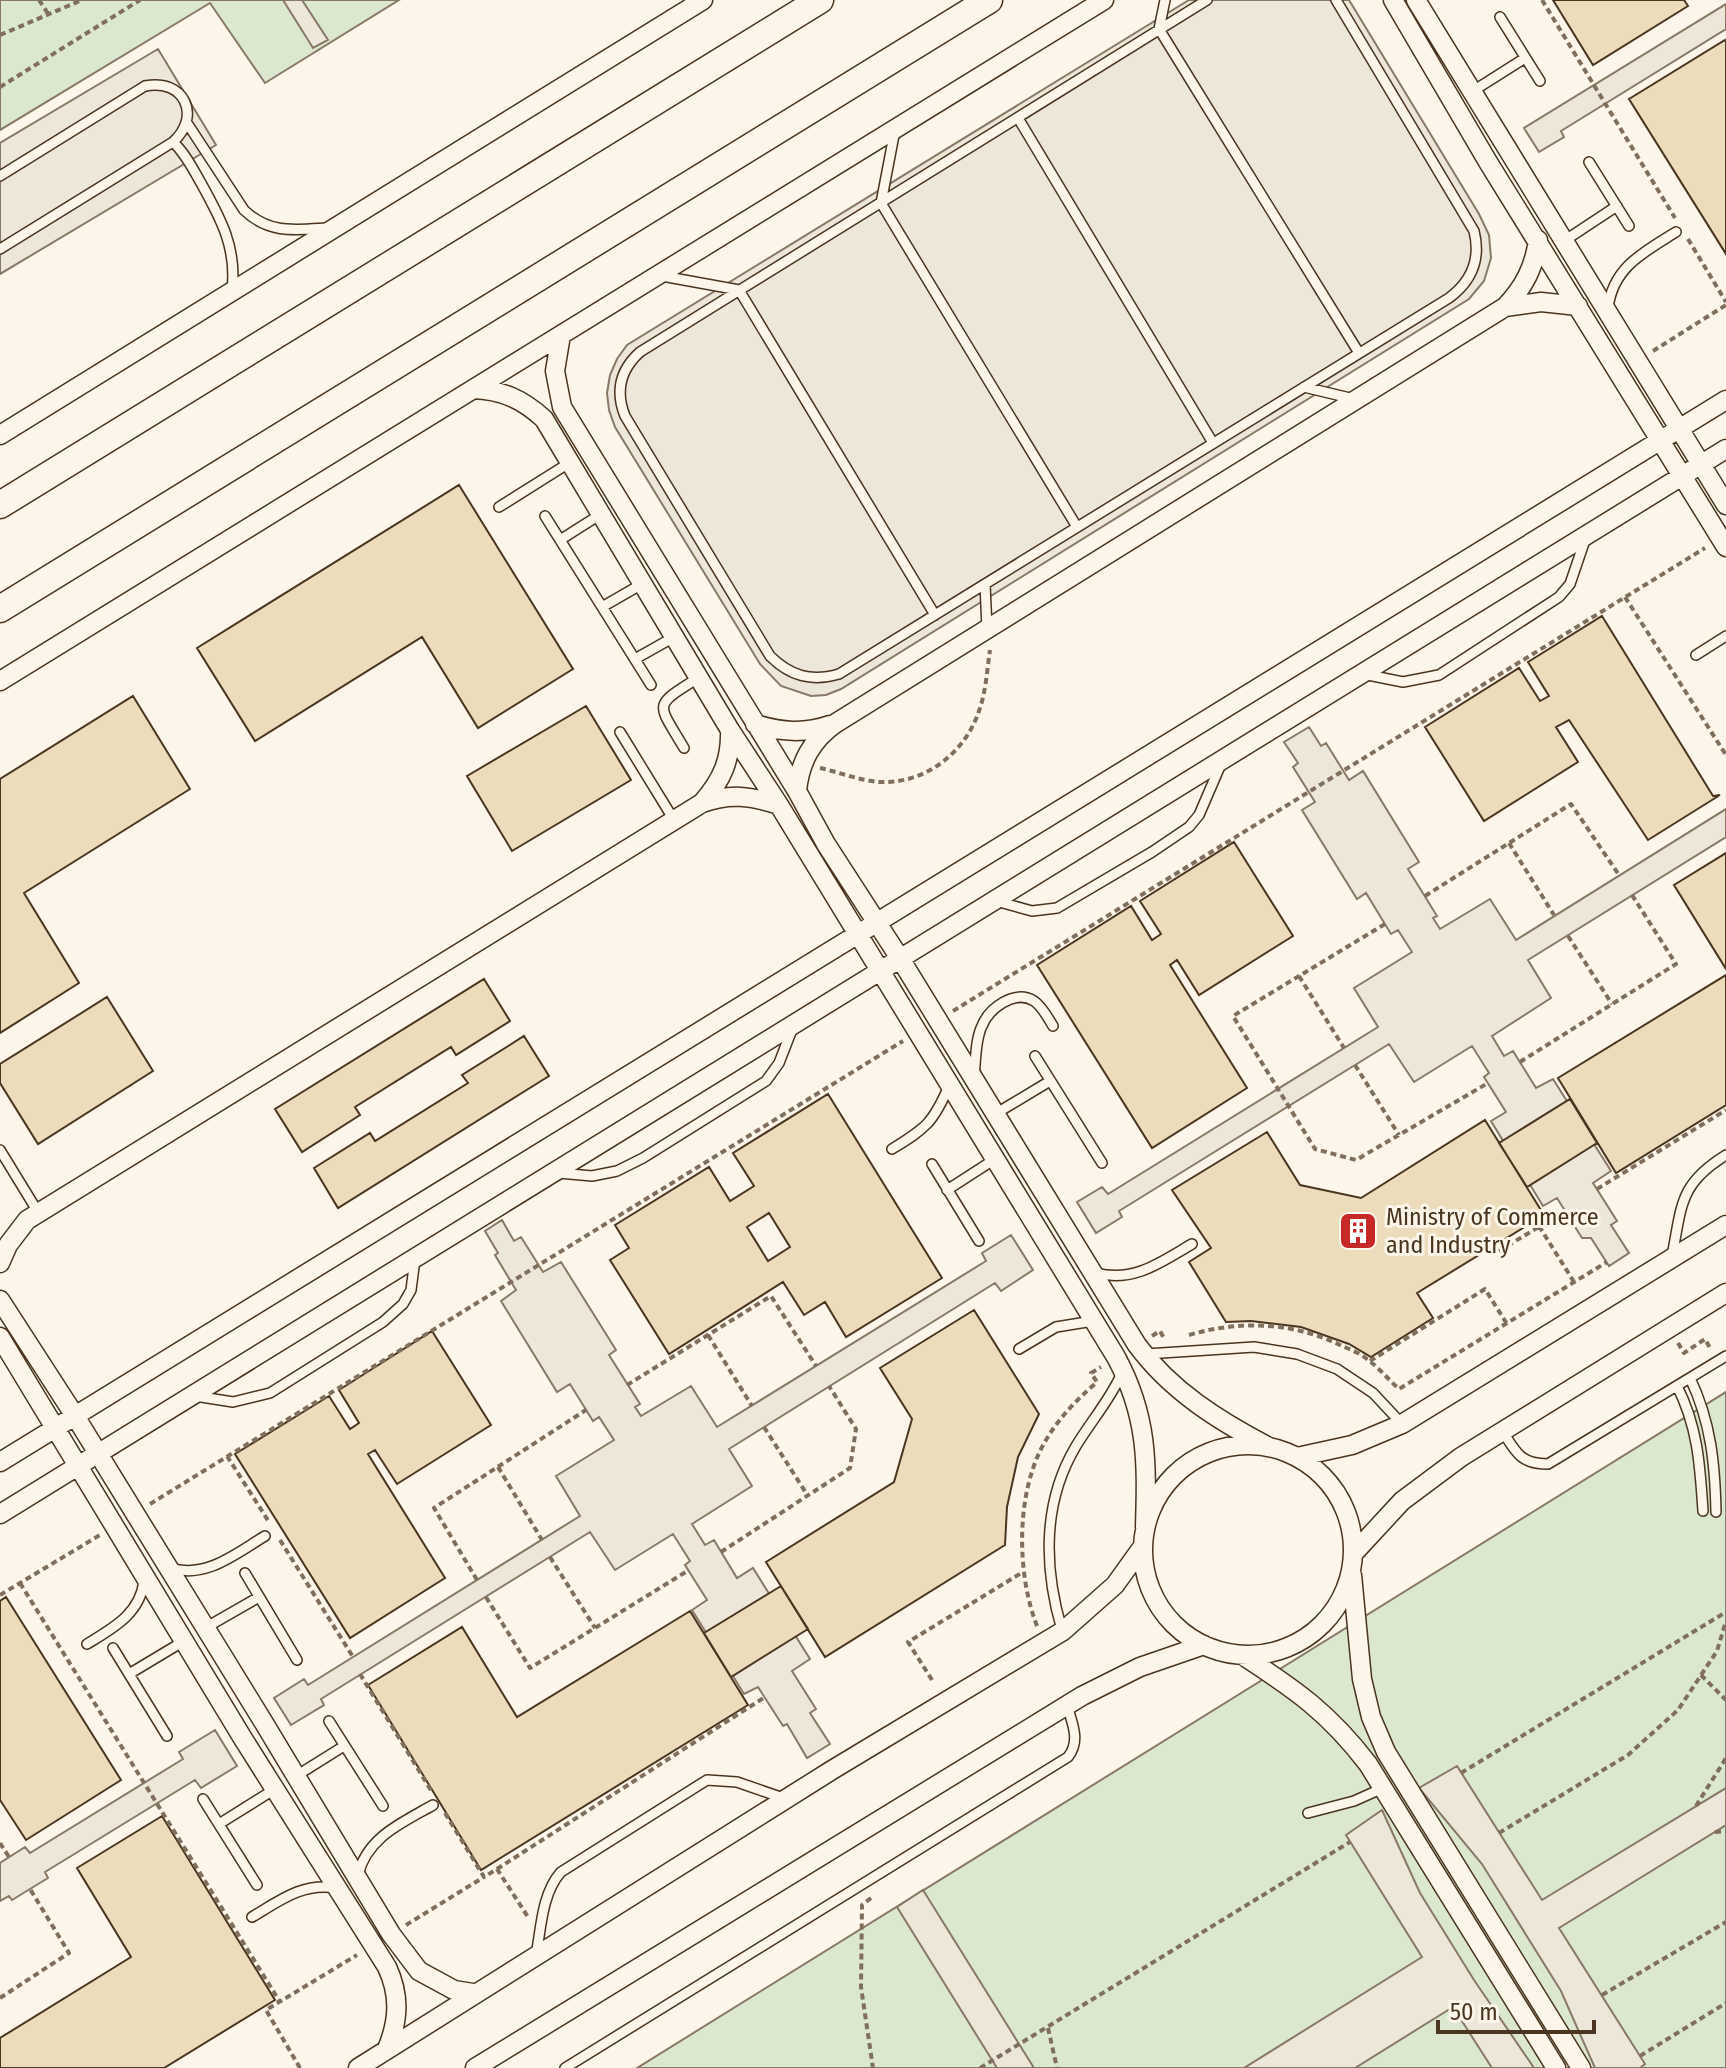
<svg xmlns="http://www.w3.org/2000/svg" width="1726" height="2068" font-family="'Fira Sans Condensed',sans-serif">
	<rect width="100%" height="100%" fill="#fbf6e9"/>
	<path fill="#dce7d0" stroke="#887966" stroke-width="2" d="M0,0H399L265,83L210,3L0,130Z
		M1726,1392V2068H637Z"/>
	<path fill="#ede7d9" stroke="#887966" stroke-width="2" d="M283,0H302L328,40L313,48Z
		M1189,0H1349L1479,214L1489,235L1491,258L1484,281L1469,299L841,689L826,695L811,696L781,686L760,664L615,427L609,410L607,393L610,375L617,359L627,345Z
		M1726,4V29L1561,131L1564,137L1539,152L1524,128Z
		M158,49L216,145L0,274V143Z
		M1309,727L1321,746L1326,743L1349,780L1363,771L1419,862L1408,869L1437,916L1433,918L1440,929L1490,899L1516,940L1726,809V837L1528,960L1551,998L1492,1036L1504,1056L1513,1051L1536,1088L1553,1079L1611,1171L1593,1183L1617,1221L1611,1225L1629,1253L1609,1266L1591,1238H1582L1557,1198L1543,1206L1491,1121L1506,1112L1484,1077L1489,1073L1472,1046L1414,1082L1389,1044L1119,1211L1122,1217L1096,1233L1077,1202L1102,1187L1108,1194L1378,1027L1354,988L1412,952L1398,930L1391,934L1366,893L1357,899L1302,810L1315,802L1293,767L1298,763L1284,742Z
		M502,1220L514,1241L521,1237L543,1272L561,1262L616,1350L609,1355L640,1404L635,1407L641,1416L691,1386L717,1427L986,1261L982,1253L1011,1235L1033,1270L1001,1291L995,1283L729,1449L752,1486L692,1524L705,1545L714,1540L737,1578L753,1568L810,1659L792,1671L816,1709L810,1713L830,1744L807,1758L787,1724L783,1726L758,1687L744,1694L692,1610L707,1600L685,1565L690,1561L673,1534L615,1570L590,1532L321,1699L324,1705L291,1725L274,1698L304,1679L308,1685L580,1516L556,1476L614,1440L599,1417L593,1421L570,1384L557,1392L501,1301L516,1290L495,1255L498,1253L485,1231Z
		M215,1730L237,1766L201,1788L195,1780L45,1872L48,1878L12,1900L9,1896L0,1901V1863L25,1847L30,1853L183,1759L179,1752Z
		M1457,1766L1542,1900L1726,1788V1825L1559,1928L1645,2064L1640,2068H1595L1561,1991L1482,1864L1419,1788Z
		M1382,1810L1420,1893L1474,1980L1534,2068H1492L1453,2007L1355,2068H1244L1422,1957L1346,1835Z
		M923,1890L1019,2044L1034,2068H997L897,1907Z"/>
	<path fill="#ecdcbc" stroke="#4a3520" stroke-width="2" fill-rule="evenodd" d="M1553,0H1684L1688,6L1593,65Z
		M1725,40L1726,42V254L1629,99Z
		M459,485L573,669L478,728L422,637L255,741L197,648Z
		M1602,616L1713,796L1720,795L1648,840L1569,720L1556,727L1578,762L1484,821L1425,727L1519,668L1540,701L1549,696L1528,662Z
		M133,696L190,789L24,893L79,983L0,1033V779Z
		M586,706L631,780L512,851L467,776Z
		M1234,842L1293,936L1199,995L1177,960L1170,965L1247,1088L1152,1148L1037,965L1131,906L1152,940L1161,934L1140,901Z
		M1726,853V969L1674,885Z
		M1726,975V1105L1616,1173L1558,1078Z
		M484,979L510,1021L456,1055L451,1047L355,1107L360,1115L302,1152L275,1109Z
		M107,997L153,1071L38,1144L0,1083V1064Z
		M524,1036L549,1076L338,1208L314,1168L370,1133L375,1141L468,1083L462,1075Z
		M828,1094L942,1278L846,1337L825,1302L804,1315L783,1282L669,1354L610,1260L629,1248L615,1225L709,1167L730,1201L754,1186L733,1153ZM769,1213L790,1247L768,1261L747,1227Z
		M1570,1099L1597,1143L1527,1187L1499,1143Z
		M1485,1120L1544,1215L1417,1293L1433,1318L1371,1357L1349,1344L1301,1327L1251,1321L1226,1322L1189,1262L1211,1248L1172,1190L1267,1132L1300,1185L1361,1198Z
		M974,1310L1039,1414L1018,1457L1007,1507L1005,1545L825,1657L766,1562L894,1482L912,1419L880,1368Z
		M432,1331L491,1425L397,1484L375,1450L368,1454L445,1578L350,1638L235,1454L329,1396L350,1429L359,1423L339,1390Z
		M781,1586L808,1629L731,1677L704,1633Z
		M6,1597L121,1780L26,1840L0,1800V1601Z
		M690,1611L748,1705L481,1870L368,1685L462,1627L517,1717Z
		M162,1816L275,2000L164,2068H0V2038L131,1957L77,1868Z"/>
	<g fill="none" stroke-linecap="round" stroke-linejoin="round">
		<defs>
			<path id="service" d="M1165,0L1159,29L1359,353
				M1207,0L640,352C620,370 615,391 625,416L770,656C790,676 811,682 839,674L1449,298C1472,281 1481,259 1474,231L1336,0
				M1500,17L1540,81
				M1473,91L1525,58
				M1018,118L1213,443
				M187,123L244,210C269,234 294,230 327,228
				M895,130L881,203L1077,527
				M173,142C185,153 193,169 201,183C221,219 237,248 232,290
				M1589,162L1629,226
				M0,176L145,86C184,78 202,116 173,142L0,249
				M1564,241L1617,206
				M662,276L739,290L935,615
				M1608,308C1613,267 1644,252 1676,232
				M1304,387L1354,399
				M499,507L569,463
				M545,516L651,685
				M560,540L601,514
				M985,584L987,629
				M602,607L642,584
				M1696,655L1726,636
				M635,659L674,637
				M1363,674L1403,682L1439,675L1559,597L1570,584L1585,540
				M620,732L674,820
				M684,748C657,702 652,707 698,678
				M996,901L1032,911L1057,908L1152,852L1189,827L1199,815L1221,764
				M1035,1056L1102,1163
				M974,1076C976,1061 975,1040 982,1026C989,1008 1015,989 1034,1001C1042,1006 1048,1018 1053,1026
				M995,1114L1050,1081
				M892,1149C926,1128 933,1123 949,1086
				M0,1150L38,1212
				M932,1164L979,1241
				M559,1173L592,1176L617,1171L643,1158L766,1081L779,1063L793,1027
				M947,1190L995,1159
				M1672,1256C1682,1205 1679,1184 1726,1155
				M1096,1273C1134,1283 1161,1262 1192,1244
				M1019,1349L1056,1327L1093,1321
				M1146,1354L1254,1347L1297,1354L1337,1369L1373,1393L1402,1424
				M1690,1378C1711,1422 1715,1464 1716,1512
				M1677,1386C1698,1427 1700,1466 1703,1511
				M195,1396L233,1402L270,1393L383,1322L403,1304L411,1290L415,1259
				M1503,1432C1516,1453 1521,1464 1548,1464L1726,1356
				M170,1568C206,1579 235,1554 265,1536
				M245,1573L297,1660
				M205,1628L259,1597
				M1062,1630C1044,1569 1042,1503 1076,1446C1091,1421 1110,1400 1122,1373
				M87,1644C113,1628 140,1614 144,1581
				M113,1648L167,1736
				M129,1674L184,1641
				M329,1721L383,1806
				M296,1776L344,1746
				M203,1799L257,1885
				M1308,1813L1354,1801L1383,1788
				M219,1824L275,1789
				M358,1875C367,1837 402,1823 433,1805
				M252,1917C279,1901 303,1882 336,1888
				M536,1956C541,1928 542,1893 561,1872L707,1780L737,1782L786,1799
				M565,2068L1068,1757C1081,1741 1072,1723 1067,1705"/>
			<path id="minor" d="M1393,0L1488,162L1726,547
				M1416,0L1726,505
				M1505,307L1541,302L1578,306
				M561,335L555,371L562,407L797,791L826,844L901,960L1137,1345C1171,1391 1219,1421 1269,1447
				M473,389C502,390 522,399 544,419L730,730L779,805L1116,1357C1148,1416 1147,1463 1145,1527
				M0,435L703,0
				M0,681L1104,0
				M755,724C781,732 804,734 830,725
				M797,791C800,761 812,740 836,723L1505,307C1524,287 1534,268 1538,240
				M702,803C722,780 731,760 730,730
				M0,1263L8,1245L27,1220L702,803C730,793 751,796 779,805
				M0,1300L75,1416L264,1723L391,1934L419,1971L454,1990L473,1993
				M0,1337L242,1737L387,1967C400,1995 399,2020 387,2049
				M1143 1550a105 105 0 1 1 210 0a105 105 0 1 1-210 0Z
				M1297,1457L1352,1445L1402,1424L1726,1225
				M0,1462L1726,400
				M0,1514L1726,449
				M1353,1554L1402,1501L1461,1457L1726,1293
				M1352,1575L1362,1679L1371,1717L1386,1752L1581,2068
				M1242,1655C1296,1690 1329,1713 1368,1764L1556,2068
				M358,2068L832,1770L1063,1631L1115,1585L1143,1546
				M475,2068L1082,1696L1140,1667L1204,1645"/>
			<path id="secondary" d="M0,505L820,0
				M0,609L989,0"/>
		</defs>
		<use href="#service" stroke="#4a3520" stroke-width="12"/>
		<use href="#minor" stroke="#4a3520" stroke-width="21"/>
		<use href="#secondary" stroke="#4a3520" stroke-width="29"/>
		<path stroke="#7f6f5c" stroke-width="4" stroke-dasharray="6 4" stroke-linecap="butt" d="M39,0L49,15
			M1542,0L1675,218
			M0,35L82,0
			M0,87L140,0
			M1688,239L1726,302
			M1653,351L1726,305
			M1625,597L1726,755
			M820,768C839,772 861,781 880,782C925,784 965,753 979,711C986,692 987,670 990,650
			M1509,843L1554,915
			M1425,896L1571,804L1619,875
			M1385,924L1233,1016L1315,1149L1356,1160L1488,1083
			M1568,936L1612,1004
			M1299,976L1344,1048
			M953,1011L1705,548
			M1520,1062L1676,964L1632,895
			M1355,1065L1399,1135
			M1597,1189L1726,1110
			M1539,1226L1574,1282
			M1499,1251L1565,1211
			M708,1335L752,1406
			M1189,1335C1240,1320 1292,1322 1340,1345C1349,1349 1360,1353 1367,1359C1379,1368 1388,1379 1399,1389L1607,1262
			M1152,1336L1160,1331L1165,1340
			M1678,1343L1684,1353L1705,1339L1710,1348
			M1370,1361L1485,1289L1507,1324
			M627,1385L771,1296L816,1366
			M764,1427L808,1496
			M227,1456L269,1522
			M498,1467L542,1540
			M150,1504L903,1041
			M280,1540L353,1657
			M721,1552L850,1468L856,1429L829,1386
			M550,1557L595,1628
			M477,1580L434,1508L586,1410
			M20,1583L280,2002
			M0,1595L100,1535
			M486,1597L530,1668L689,1570
			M1037,1626C1017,1575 1016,1499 1041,1449C1055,1422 1074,1402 1097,1382L1091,1373L1101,1367
			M360,1674L432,1792
			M1701,1675L1726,1700
			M932,1680L908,1642L1023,1572
			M1461,1773L1726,1612
			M1696,1806L1726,1758
			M445,1813L484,1877L497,1869L528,1917
			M1715,1832L1726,1831
			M1499,1833L1628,1755L1678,1710L1717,1651L1726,1621
			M0,1843L9,1857
			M497,1869L765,1697
			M871,1898L862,1905L861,1987L873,2068
			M406,1925L484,1877
			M1602,1995L1726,1922
			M0,1998L69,1953L30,1889
			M1048,2028L1057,2068
			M1640,2056L1726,2003
			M300,2068L266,2010L357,1955
			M980,2068L1350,1842"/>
		<use href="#service" stroke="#fbf6e9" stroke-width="9"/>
		<use href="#minor" stroke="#fbf6e9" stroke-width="18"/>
		<use href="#secondary" stroke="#fbf6e9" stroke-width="26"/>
	</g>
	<defs>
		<symbol id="building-square" viewBox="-11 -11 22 22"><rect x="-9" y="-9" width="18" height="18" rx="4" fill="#c62828" stroke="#fbf6e9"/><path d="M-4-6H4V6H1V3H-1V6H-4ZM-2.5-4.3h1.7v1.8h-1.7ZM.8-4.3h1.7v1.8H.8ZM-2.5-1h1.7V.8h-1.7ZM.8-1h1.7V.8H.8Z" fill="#fff"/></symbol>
	</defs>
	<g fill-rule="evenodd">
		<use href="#building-square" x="1336" y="1209" width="44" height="44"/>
	</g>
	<g text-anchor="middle" stroke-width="6" stroke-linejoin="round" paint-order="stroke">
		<g font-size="24" fill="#4a3520" stroke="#fbf6e9" text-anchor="start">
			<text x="1386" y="1225">Ministry of Commerce<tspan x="1386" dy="28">and Industry</tspan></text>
		</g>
	</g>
	<path d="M1438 2020v12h156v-12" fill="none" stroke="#4a3520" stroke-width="4"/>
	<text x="1450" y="2020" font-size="24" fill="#4a3520" stroke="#fbf6e9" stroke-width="6" paint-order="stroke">50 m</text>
</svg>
